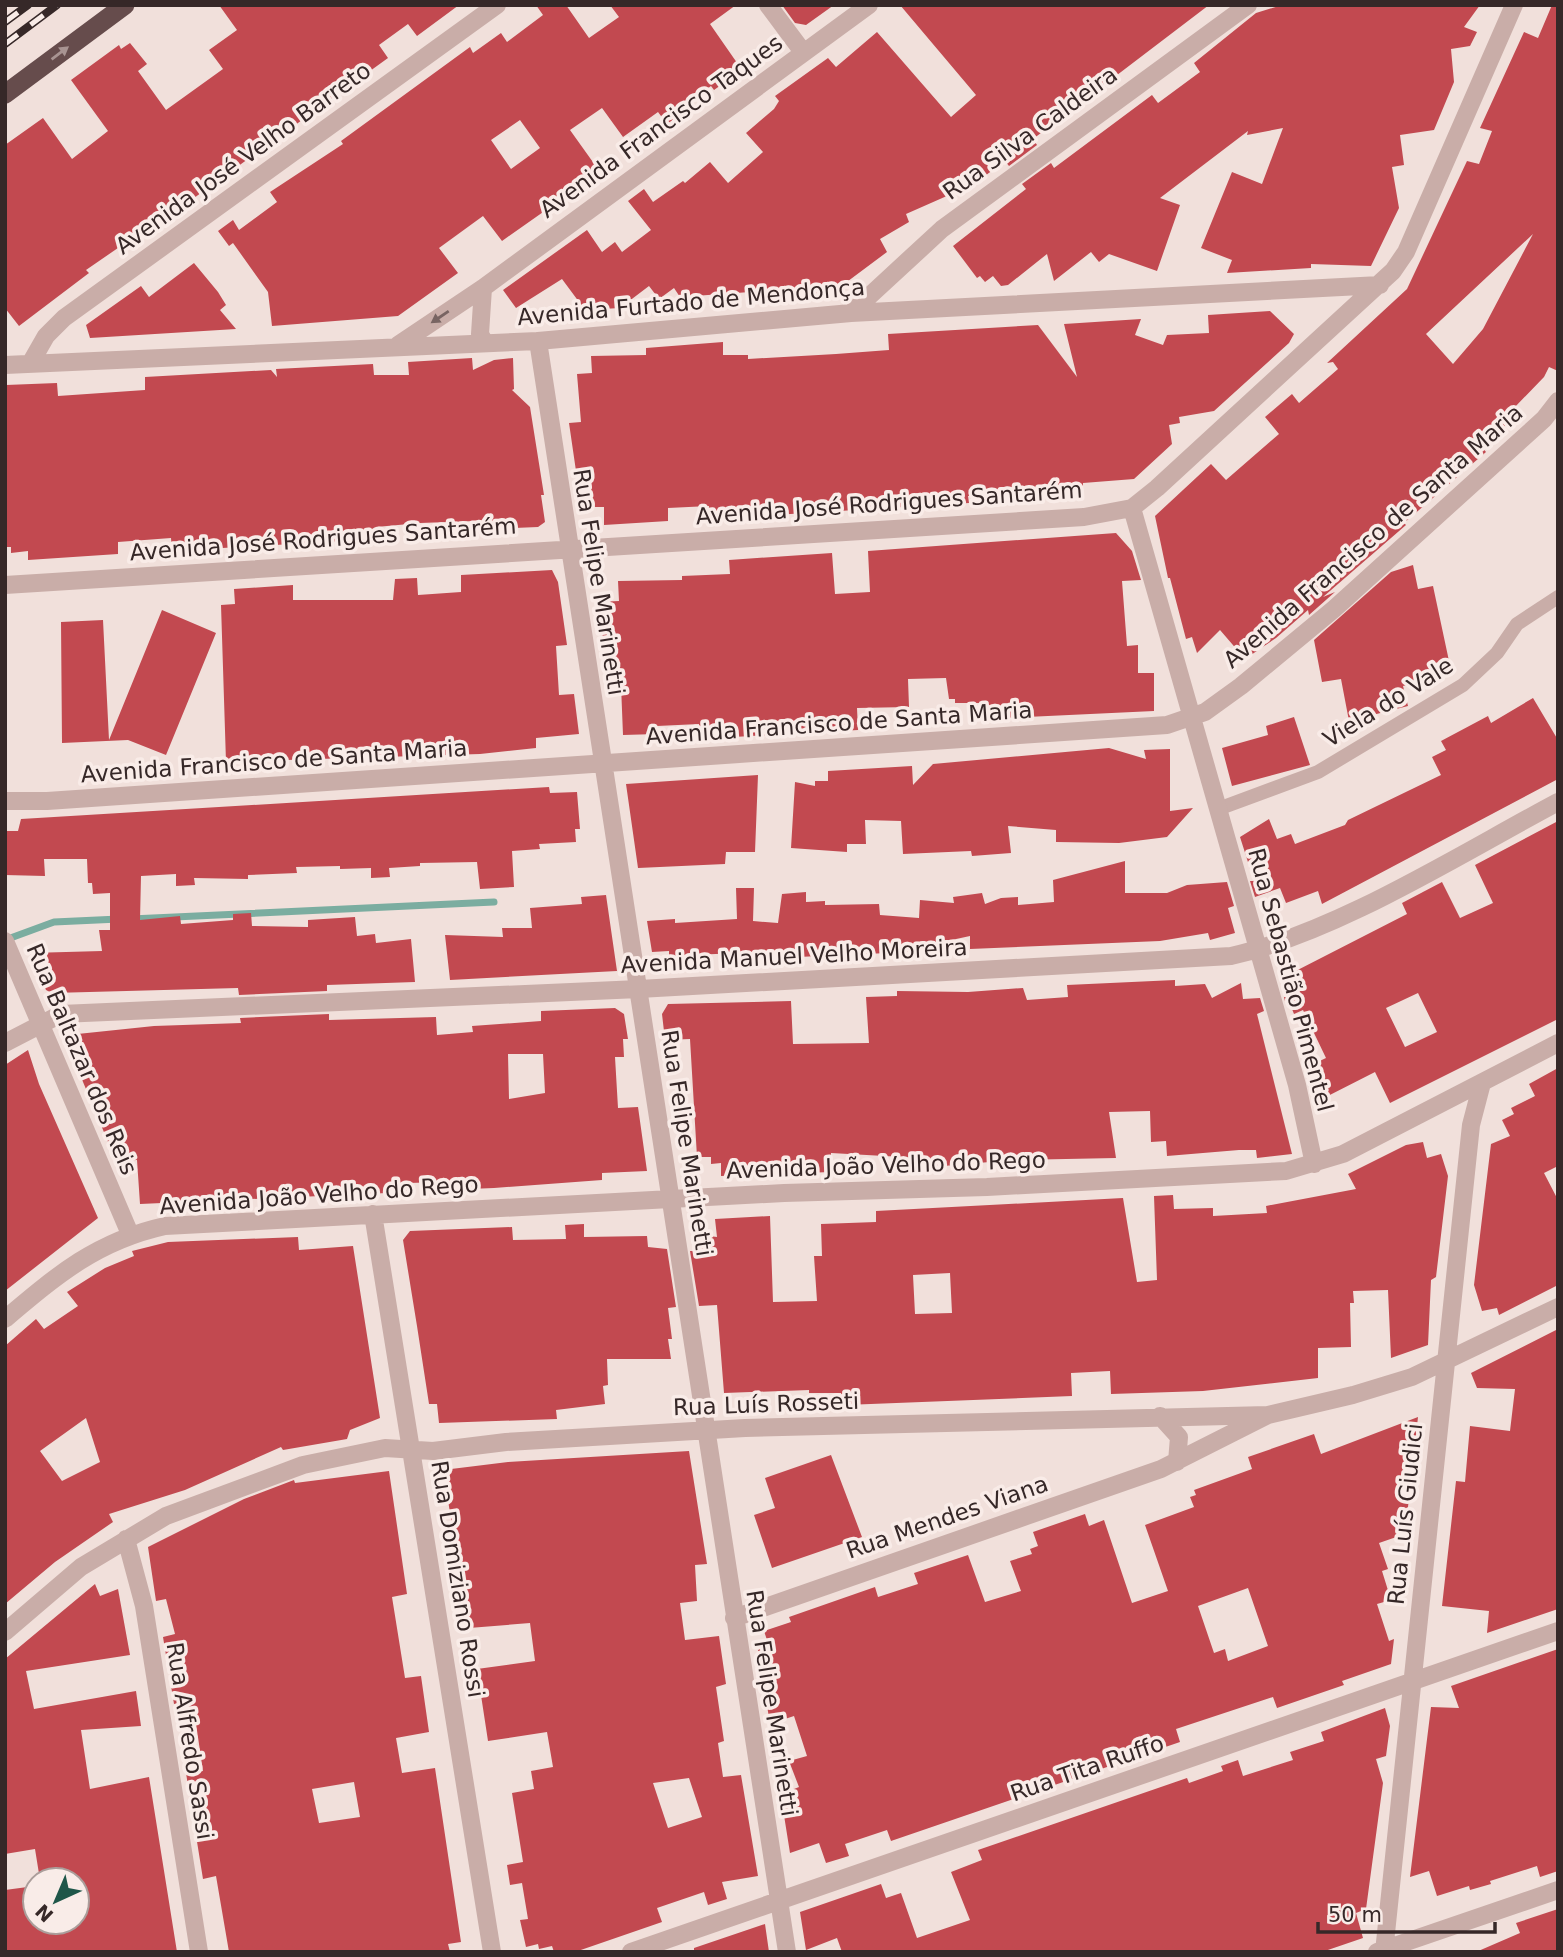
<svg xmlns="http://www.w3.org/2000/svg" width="1563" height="1957" font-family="'DejaVu Sans',sans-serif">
	<rect width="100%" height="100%" fill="#f1e0db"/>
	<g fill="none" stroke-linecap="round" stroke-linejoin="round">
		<path stroke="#7bada0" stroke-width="7" d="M131,919L494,902
			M5,940L54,922L119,919"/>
	</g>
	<path fill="#c24950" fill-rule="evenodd" d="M219,5H459L417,36L408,24L379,45L388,58L133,242L131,239L86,270L89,273L19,326L5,308V145L43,118L72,159L108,131L71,80L119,45L121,49L130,43L147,64L138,71L166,110L223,69L209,50L237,30Z
		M536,5H566L589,38L619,17L610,5H736L710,24L742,70L714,90L711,86L682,107L685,111L667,124L658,112L623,137L602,108L570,130L600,172L502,241L483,216L439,248L458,273L398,316L272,326L268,292L233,243L229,246L218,231L233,220L239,230L277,202L270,192L343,144L341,141L470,47L473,53L501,33L507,42L543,15ZM520,120L540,148L511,169L491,140Z
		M782,5H834L806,25L795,23Z
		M900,5H1209L1033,139L1037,145L1009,166L1005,161L974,184L906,214L909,222L880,239L887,252L828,296L816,297L807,286L787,297L783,291L777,290L680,297L674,288L659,299L649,286L620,308L585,310L562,279L516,308L503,290L587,230L602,252L615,242L622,252L651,230L628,201L644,189L653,202L683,181L685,183L710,162L728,183L763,152L746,133L774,109L779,101L775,96L828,58L836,67L877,32L951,117L976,95Z
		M1282,5H1480L1464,27L1477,32L1470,46L1451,49L1454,82L1434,130L1400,135L1404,165L1392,167L1399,208L1371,266L1311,264V268L1227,273L1232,260L1201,248L1232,172L1262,184L1283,128L1247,135L1248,131L1160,198L1180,205L1157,271L1109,254L1099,262L1091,252L1054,281L1047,254L1008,285L1001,286L993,276L985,282L980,276L977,278L953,246L1026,189L1022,184L1051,163L1054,168L1152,95L1158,103L1200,72L1194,63L1256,13Z
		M1552,5H1558V371L1549,367L1544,377L1513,409L1518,415L1481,446L1486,452L1404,523L1406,525L1323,597L1335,592L1309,615L1308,610L1276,638L1245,659L1220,630L1197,653L1192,637L1186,639L1170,578H1168L1155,516L1211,464L1226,480L1279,434L1265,417L1292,394L1299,403L1338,369L1333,362L1327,363L1407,289L1467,161L1479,164L1492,131L1480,128L1524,32L1538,38ZM1533,234L1483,329L1453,364L1426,334Z
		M194,263L218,292L226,305L220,310L236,329L90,338L86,325L141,286L149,297Z
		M1270,311L1294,334L1289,343L1214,411L1179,417L1180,423L1169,425L1172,444L1134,479L1083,483V497L1055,498V492L1028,493V488L985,491V495L968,496L969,503L709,519V506L668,508V521L604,525V507H592L590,470L576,471L569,423L581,422L577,374L592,373L591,356L646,355V348L723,342V355H748V359L836,354L889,350L888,334L1038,325L1077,377L1064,324L1141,319L1135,335L1163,345L1167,335L1209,333L1208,315Z
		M472,358L473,370L494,360L513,358L514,389L512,390L530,407L544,495H541L545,522L538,527L494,529L495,534L475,535V521L420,523L376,527L377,539L172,551L171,538L118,542V554L28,560V551L11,553V547H5L6,385L57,383L58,396L145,390V377L271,370L277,377L276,369L373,364L374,375H409L408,362Z
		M1116,533L1132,551L1141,580L1122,581L1127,646L1138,645V673H1154V711L981,719V703H955V699H949L946,678L908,679L909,707L857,708L858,730L699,739V724L657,726V734L623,735L621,685H611L597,602L619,601L618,581L682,580V576L730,574L729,560L832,553L835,594L870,592L868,551Z
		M1413,565L1418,589L1433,586L1449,661L1434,663L1437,677L1403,686L1408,706L1349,721L1341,679L1322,682L1314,640L1391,572Z
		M552,570L558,582L567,645L556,646L559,695L574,694L579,734L536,738V748L480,754L226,762L221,605L235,604L234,589L293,585V600H393L395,579L417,578L418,595L461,592V575Z
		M162,610L216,633L166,755L128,740L62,743L61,622L103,620L109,740Z
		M1533,698L1558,740V779L1322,904L1318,891L1286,903L1280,888L1255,897L1250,881H1254L1240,837L1269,819L1277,839L1291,834L1295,844L1345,825L1348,820L1441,775L1432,757L1446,750L1441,741L1488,716L1491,723Z
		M1294,717L1310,765L1232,786L1222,748L1268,735L1266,726Z
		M1109,748L1146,759L1144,750L1170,749V811L1193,808L1167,837L1119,843L1056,842V830L1008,826L1011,853L972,856L971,851L903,854L901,821L865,820L866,844H847V852L791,848L795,782L815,786V781H828V771L912,766L913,785L933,764Z
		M758,775L755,852H726L725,864L638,868L626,784Z
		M549,787L550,793L577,792L580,829H575L576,842L539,844L540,849L512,851L514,887L480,889L477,862L420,863V866L389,868L390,877L371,878V868L340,869V866L296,867L297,873L248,875V879L194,878L195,885L176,886V874L141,876L140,920L180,916L181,924L233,920V914L251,913L252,926L308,927V920L355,917L357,936L375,934L376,943L411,939L415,982L327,985V991L239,995L238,988L52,993L46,990L30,953L102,951L99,930H110V893L93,894L92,883H88L87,859H44L45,876L5,875V831H18L21,819Z
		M1558,821V1019L1390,1103L1375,1072L1318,1101L1309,1066L1326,1058L1303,1010L1294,1014L1288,999L1285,1001L1284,997H1288L1282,978L1407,914L1402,903L1442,882L1460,918L1493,903L1475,865ZM1418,993L1437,1032L1405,1047L1386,1008Z
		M1125,861V893H1167L1187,885L1227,882L1234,906L1228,908L1235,933L1210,940L1208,933L1160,941L970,949V936L933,944V951L775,958V954L739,953L669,956V951L652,952L647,921L675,919V923L737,919L736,888H754L753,921L778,923L782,894L806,892V902L825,901V905L879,904L880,915L919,918L920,900L954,903L953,897L982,893L985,904L1001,898L1018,897V905L1054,902L1053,880Z
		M606,895L617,971L450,980L445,935L503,937L502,928H532L530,908L582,904L581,897Z
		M1175,980V986L1205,984L1212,998L1241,983L1243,999L1260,998L1264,1011L1257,1014L1292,1154L1257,1158L1256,1150H1239L1167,1156L1166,1141L1151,1142L1150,1111L1109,1112L1116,1158L1013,1160L920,1168V1158L831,1153V1172L721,1176V1163L711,1164V1157H697L690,1039L665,1040L662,1014L668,1004L791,1001L793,1044L869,1043L866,997L897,996V991L968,992L1023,988L1027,1000L1068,997L1067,985Z
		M615,1008L624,1014L628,1039H623L624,1057H615L618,1108L638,1107L647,1171L602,1173V1180L494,1188L445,1190L444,1182L408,1183L409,1192L140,1204L137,1160L116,1161L68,1046V1035L154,1026L241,1023L240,1018L329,1014V1020L436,1017L437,1035L473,1032L472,1026L541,1021V1011ZM508,1054H543L545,1093L509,1099Z
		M28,1050L39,1084L98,1218L5,1291V1065Z
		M1558,1068V1166L1544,1173L1558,1200V1285L1499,1315L1497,1308L1482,1311L1474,1285L1491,1144L1510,1136L1502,1120L1514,1114L1511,1108L1535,1096L1529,1084Z
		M1423,1142L1427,1158L1441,1154L1448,1176L1436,1277L1431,1280L1428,1345L1391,1358L1388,1290L1353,1291L1354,1303H1350L1351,1347L1318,1348V1378L1203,1391L1111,1394L1110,1371L1071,1373L1072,1396L845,1405L841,1393H809V1390L724,1393L717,1305L699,1306L690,1251H702L701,1235L717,1237L715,1219L770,1216L773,1302L817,1301L814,1256H822L821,1224L876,1222V1211L1123,1198L1137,1282L1157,1280L1154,1196L1173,1195L1174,1209L1213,1208V1216L1267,1213L1266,1206L1356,1189L1348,1174L1406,1145ZM950,1273L952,1313L915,1314L913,1275Z
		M584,1224V1237L647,1236L648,1247L667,1249L676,1307L668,1308L672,1339H668L671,1359H607L608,1385L603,1386L605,1404L556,1410L557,1419L439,1423L437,1404H429L417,1326L403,1240L410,1231L512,1227L513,1240L566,1239L565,1225Z
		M298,1237L299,1250L353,1246L380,1418L350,1430L347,1439L283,1450L281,1447L185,1490L109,1514L113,1522L55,1562L5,1604V1346L36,1319L44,1329L78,1306L67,1292L105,1268L134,1256L132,1251L168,1242ZM86,1418L100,1462L62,1481L40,1451Z
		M1558,1329V1609L1487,1633L1489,1611L1442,1606L1456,1481L1465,1482L1470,1426L1510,1431L1515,1389L1477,1388L1471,1373Z
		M1418,1417L1405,1534L1379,1543L1388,1569L1382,1571L1391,1600L1377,1604L1389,1641L1394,1639L1391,1664L1342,1681L1344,1685L1277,1708L1273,1697L1176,1729L1180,1742L891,1841L887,1830L845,1844L849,1856L826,1863L819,1843L790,1853L783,1809L799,1803L794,1789L799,1787L789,1761L807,1756L794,1716L770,1724L758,1650L769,1646L764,1631L791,1622L789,1617L875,1587L878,1597L918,1584L914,1573L968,1555L985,1602L1021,1591L1010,1561L1032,1554L1030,1549L1038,1546L1033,1532L1085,1514L1089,1526L1104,1520L1132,1603L1168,1591L1145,1525L1194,1507L1190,1497L1196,1495L1194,1490L1252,1469L1248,1457L1314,1434L1321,1454ZM1248,1588L1268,1646L1228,1661L1225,1649L1214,1653L1198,1606Z
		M689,1451L707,1564L695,1565L697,1601L680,1603L685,1640L719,1636L726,1684L716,1687L724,1741L718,1743L723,1777L741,1775L758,1876L722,1882L727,1899L708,1905L704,1892L657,1908L662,1922L575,1952H554L552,1946L539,1949L538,1944L526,1947L520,1920L528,1919L522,1883L510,1885L507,1865L523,1862L512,1793L534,1789L531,1771L553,1767L547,1732L488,1741L477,1669L535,1661L530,1623L469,1628L443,1470L508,1462ZM689,1778L702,1817L668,1828L653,1783Z
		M831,1455L862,1537L772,1568L754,1515L775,1508L765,1478Z
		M389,1471L407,1594L392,1597L405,1678L421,1676L429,1732L396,1738L402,1773L435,1768L461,1942L448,1944L450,1952H229L216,1876L203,1879L186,1773L203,1771L195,1717L186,1718L184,1702L174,1704L163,1637L175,1634L166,1599L156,1601L148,1547L244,1499L294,1480L295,1483ZM354,1782L360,1817L319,1823L312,1789Z
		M95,1584L100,1596L118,1589L130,1655L26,1671L34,1709L136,1691L141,1726L81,1730L90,1789L149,1777L177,1952H5V1890L35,1886V1922H77V1880H40L35,1849L5,1854V1659Z
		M1558,1649V1871L1540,1877L1537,1866L1490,1881L1491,1884L1470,1890L1469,1886L1437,1896L1429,1871L1410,1877L1431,1707L1459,1708L1451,1686Z
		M1385,1708L1390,1726L1386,1756L1376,1759L1383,1783L1366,1909L1356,1913L1363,1938L1322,1952H842L837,1938L806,1950L800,1912L881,1884L886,1898L901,1893L917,1938L970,1920L951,1872L982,1860L978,1850L1187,1778L1189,1783L1223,1771L1221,1766L1238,1760L1243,1776L1293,1760L1290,1752L1324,1741L1321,1732Z
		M1558,1909V1952H1476L1520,1933L1516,1923Z
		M765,1924L769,1952H694V1948Z"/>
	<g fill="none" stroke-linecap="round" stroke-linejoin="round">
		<path stroke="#c9ada8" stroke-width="14" d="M1218,809L1318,772L1463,685L1497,653L1517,624L1558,597"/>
		<path stroke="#c9ada8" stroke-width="18" d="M768,5L803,52
			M483,288L480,334L485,343
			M851,313L942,229L1248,5
			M538,341L787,1952
			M398,345L483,288L869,5
			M30,364L46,336L64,318L497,5
			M5,365L538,341L851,313L1380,285
			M1132,508L1297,1085L1314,1164
			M5,585L1084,517L1132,508L1157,488L1393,271L1406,252L1514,5
			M5,801H47L1167,725L1205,712L1241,686L1334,609L1544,419L1558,401
			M5,941L130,1234
			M5,1043L61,1014L639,989L1231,956C1338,932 1460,854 1558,802
			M373,1214L492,1952
			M5,1319C57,1275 97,1241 165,1226L784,1193L987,1187L1286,1171L1343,1154L1558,1043
			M1160,1416L1179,1437L1177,1462
			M126,1539L144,1606L199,1952
			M734,1618L1161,1469L1266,1416
			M5,1632L81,1567L166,1516L303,1465L385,1448L433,1451L506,1442L745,1428L1268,1415L1353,1395L1412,1377L1558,1307
			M631,1952L1558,1631
			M1377,1952L1558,1890
			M1384,1952L1471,1125L1482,1083"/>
		<path stroke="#664c4c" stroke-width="19" d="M5,94L125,5"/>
		<defs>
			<path id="rail" d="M5,22L28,5
				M5,44L57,5"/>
		</defs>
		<use href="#rail" stroke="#362828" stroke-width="8"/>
		<use href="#rail" stroke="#f9ece8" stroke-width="5" stroke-dasharray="16" stroke-linecap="butt"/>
	</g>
	<defs><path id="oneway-solid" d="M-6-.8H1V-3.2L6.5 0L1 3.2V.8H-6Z" transform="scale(1.75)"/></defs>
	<use fill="#a89492" href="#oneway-solid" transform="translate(60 53) rotate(-37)"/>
	<use fill="#786462" href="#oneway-solid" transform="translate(440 317) rotate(146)"/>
	<g text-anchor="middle" stroke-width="7" stroke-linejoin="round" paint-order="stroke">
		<g font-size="23" fill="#362828" stroke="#f9ece8">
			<text transform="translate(661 126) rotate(-36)" y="8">Avenida Francisco Taques</text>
			<text transform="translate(1030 133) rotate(-36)" y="8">Rua Silva Caldeira</text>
			<text transform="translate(243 158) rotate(-36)" y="8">Avenida José Velho Barreto</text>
			<text transform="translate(691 302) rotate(-5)" y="8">Avenida Furtado de Mendonça</text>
			<text transform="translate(889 503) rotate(-4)" y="8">Avenida José Rodrigues Santarém</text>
			<text transform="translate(1373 536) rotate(-41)" y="8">Avenida Francisco de Santa Maria</text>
			<text transform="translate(323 539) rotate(-4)" y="8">Avenida José Rodrigues Santarém</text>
			<text transform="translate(599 582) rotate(81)" y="8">Rua Felipe Marinetti</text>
			<text transform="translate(1388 702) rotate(-32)" y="8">Viela do Vale</text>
			<text transform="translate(839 723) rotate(-4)" y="8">Avenida Francisco de Santa Maria</text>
			<text transform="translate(274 761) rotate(-4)" y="8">Avenida Francisco de Santa Maria</text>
			<text transform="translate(794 956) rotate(-3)" y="8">Avenida Manuel Velho Moreira</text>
			<text transform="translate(1291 980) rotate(75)" y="8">Rua Sebastião Pimentel</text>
			<text transform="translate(82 1059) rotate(67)" y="8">Rua Baltazar dos Reis</text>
			<text transform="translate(687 1143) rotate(81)" y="8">Rua Felipe Marinetti</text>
			<text transform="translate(886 1165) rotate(-2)" y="8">Avenida João Velho do Rego</text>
			<text transform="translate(319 1195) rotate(-4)" y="8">Avenida João Velho do Rego</text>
			<text transform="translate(766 1404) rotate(-2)" y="8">Rua Luís Rosseti</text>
			<text transform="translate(1405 1514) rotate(-84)" y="8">Rua Luís Giudici</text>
			<text transform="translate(947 1517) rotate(-19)" y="8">Rua Mendes Viana</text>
			<text transform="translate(458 1579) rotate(81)" y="8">Rua Domiziano Rossi</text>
			<text transform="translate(772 1703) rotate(81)" y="8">Rua Felipe Marinetti</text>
			<text transform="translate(190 1741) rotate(81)" y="8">Rua Alfredo Sassi</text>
			<text transform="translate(1087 1768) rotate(-19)" y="8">Rua Tita Ruffo</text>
		</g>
	</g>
	<rect width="1563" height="1957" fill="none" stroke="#362828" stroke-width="14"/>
	<g transform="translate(56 1901) rotate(224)"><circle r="33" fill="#f9ece8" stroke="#ab9e9b" stroke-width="2"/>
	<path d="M0-5L12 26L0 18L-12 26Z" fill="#1f5649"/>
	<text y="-10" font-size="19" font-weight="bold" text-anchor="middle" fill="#362828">N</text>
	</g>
	<path d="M1318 1922v10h177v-10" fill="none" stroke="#362828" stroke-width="3.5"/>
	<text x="1328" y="1922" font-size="21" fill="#362828" stroke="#f9ece8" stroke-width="5" paint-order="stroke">50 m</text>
</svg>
